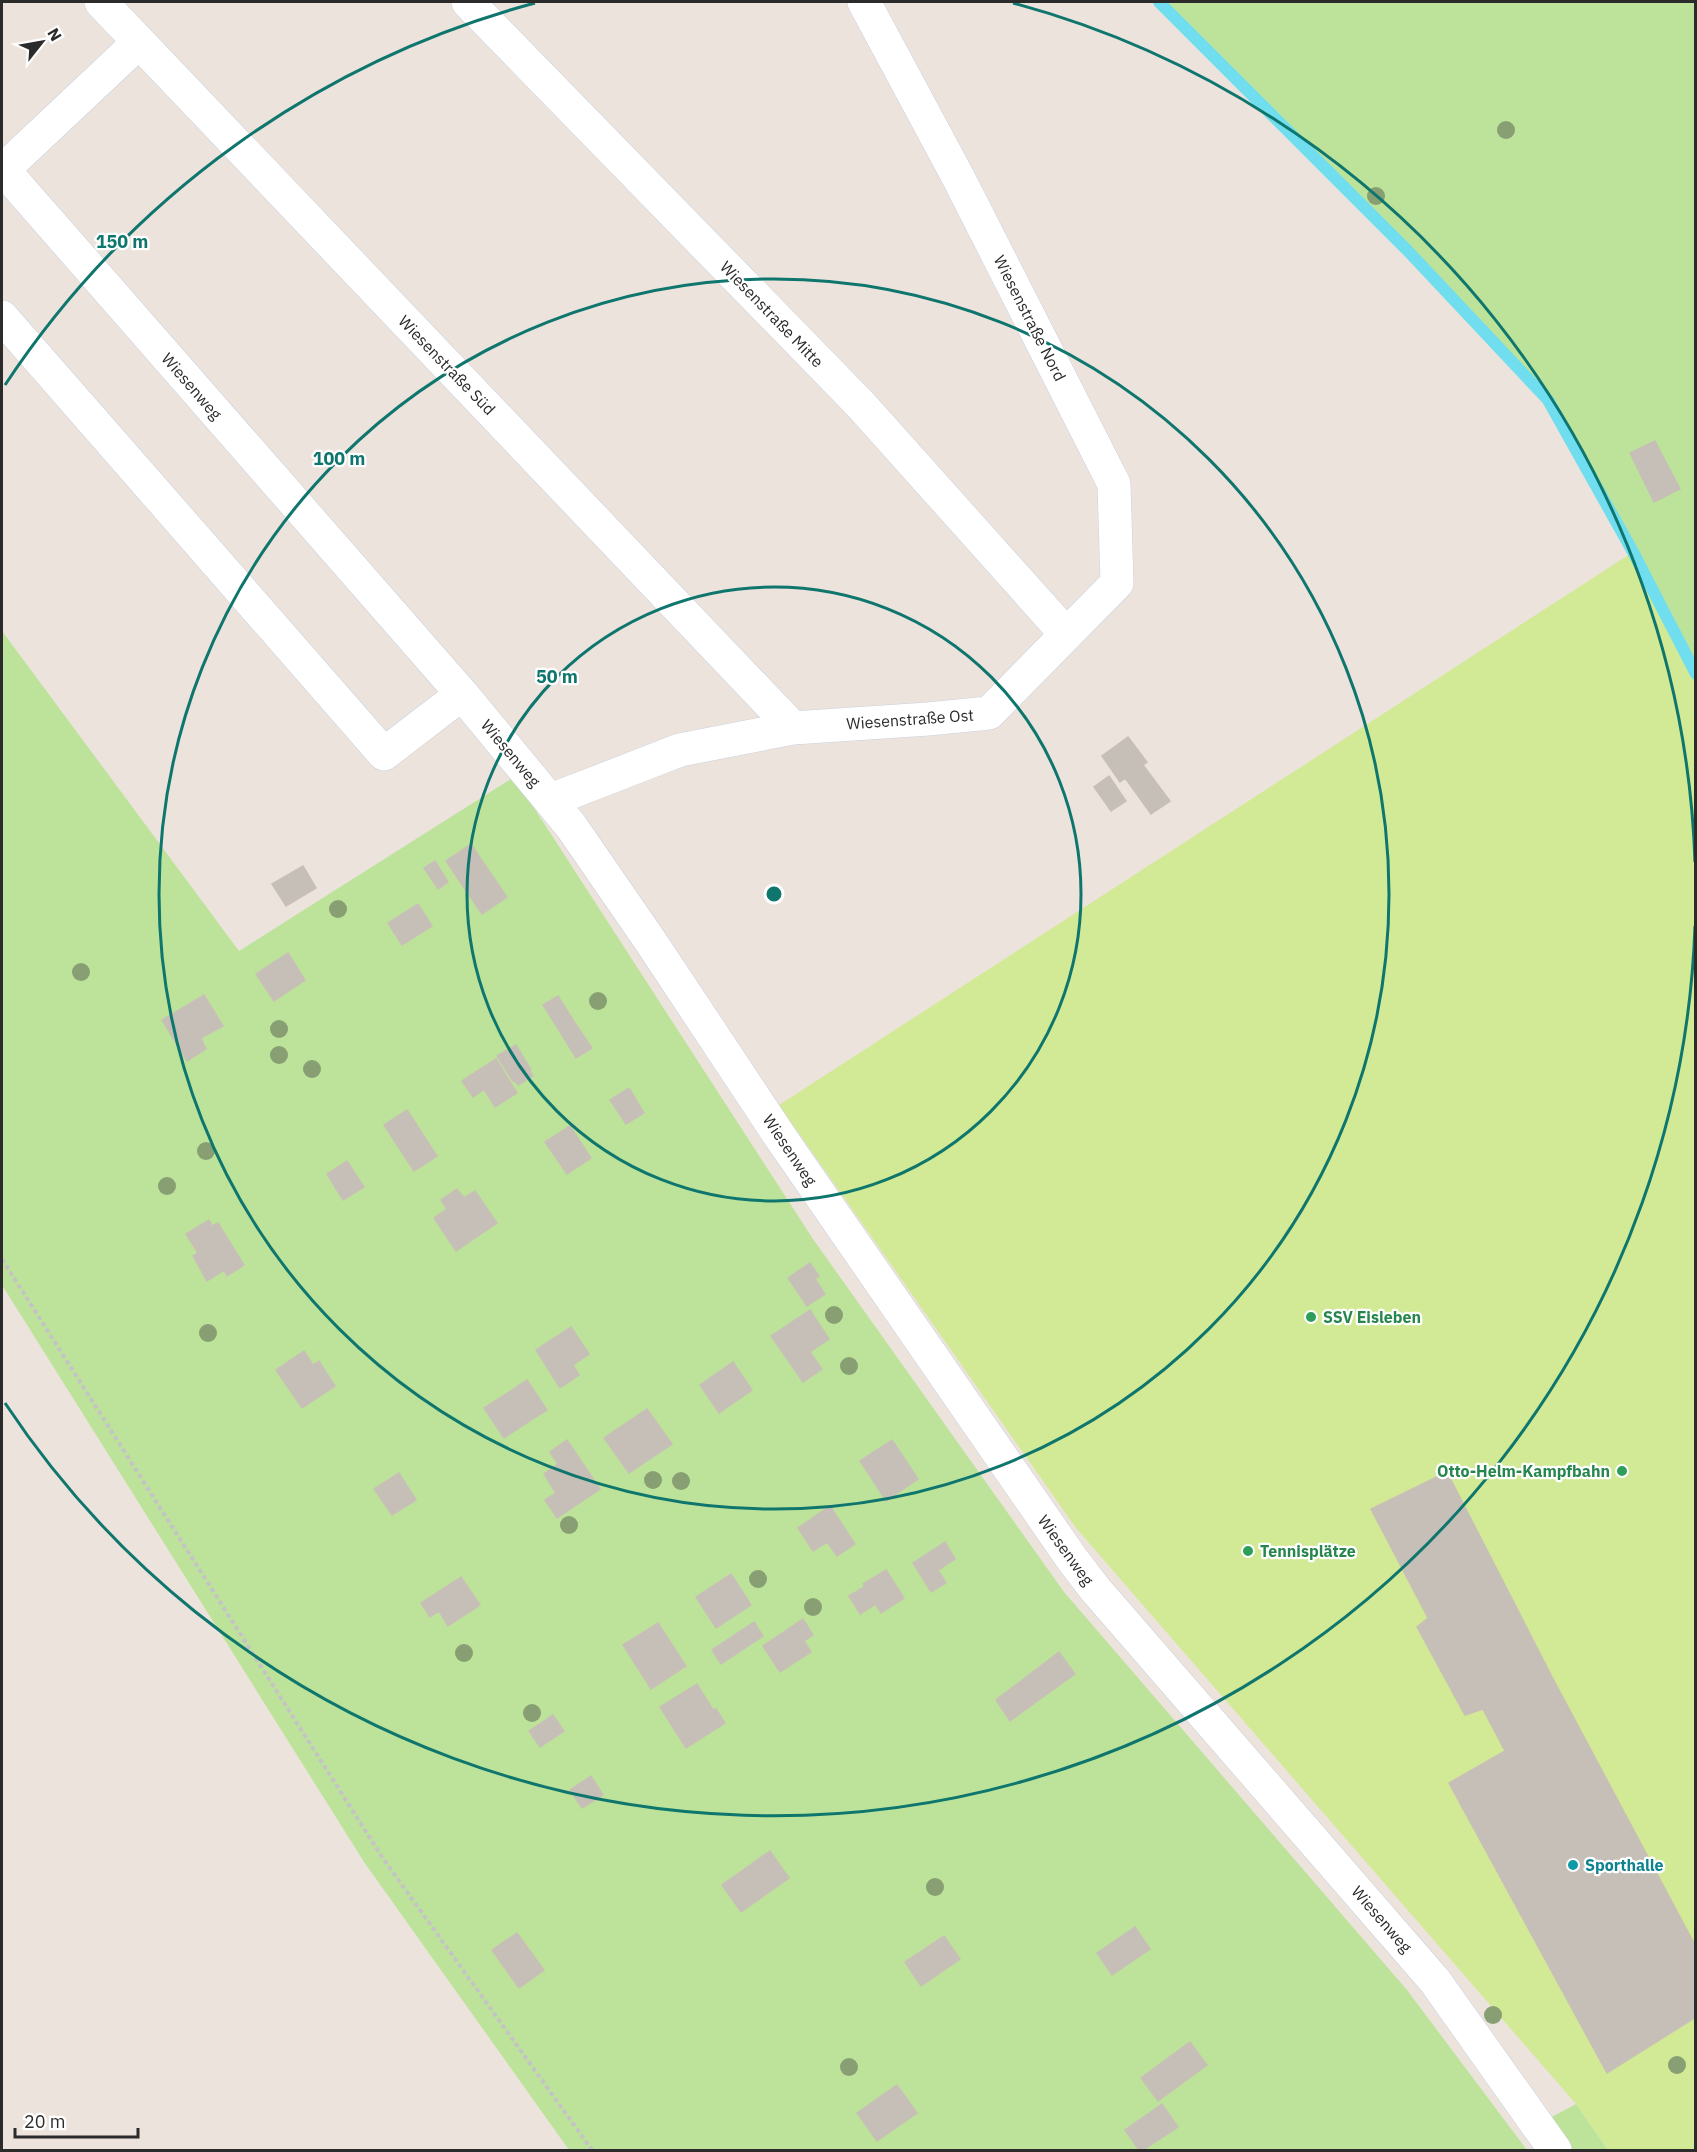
<svg xmlns="http://www.w3.org/2000/svg" width="1697" height="2152" font-family="'IBM Plex Sans',sans-serif">
	<rect width="100%" height="100%" fill="#ece3dd"/>
	<path fill="#bde39a" d="M1159,2H1695V674L1633,552L1548,400L1407,250Z
		M2,631L239,951L514,777L813,1239L1064,1592L1407,1990L1527,2150H569L364,1862L2,1285Z
		M1576,2104L1608,2150H1553L1535,2126Z"/>
	<path fill="#d2ea95" d="M1633,552L1696,674L1695,2150H1608L1576,2104L1076,1528L779,1105Z"/>
	<g fill="none" stroke-linecap="round" stroke-linejoin="round">
		<path stroke="#70deee" stroke-width="12" d="M1159,2L1407,250L1548,400L1633,552L1696,674"/>
	</g>
	<path fill="#c5bfb8" stroke="#c8bfb6" stroke-width="1.5" d="M1655,441L1680,489L1654,502L1630,453Z
		M1128,737L1147,762L1120,782L1102,756Z
		M1143,765L1170,801L1151,814L1125,778Z
		M1109,776L1126,801L1111,811L1094,787Z
		M471,844L483,862L458,879L446,861Z
		M435,861L448,882L438,889L424,868Z
		M483,862L507,897L482,914L458,879Z
		M303,866L316,888L286,906L272,884Z
		M418,904L432,926L402,945L388,923Z
		M288,953L305,980L274,1001L256,974Z
		M204,995L223,1026L201,1038L206,1049L187,1061L162,1020Z
		M558,996L575,1023L560,1032L543,1005Z
		M575,1023L592,1048L576,1058L560,1032Z
		M516,1045L531,1070L513,1081L497,1056Z
		M496,1059L517,1093L495,1107L474,1073Z
		M529,1070L533,1076L518,1085L514,1080Z
		M474,1073L485,1089L473,1097L462,1081Z
		M629,1088L644,1113L626,1124L610,1100Z
		M407,1110L437,1156L414,1171L384,1125Z
		M570,1126L591,1158L567,1174L545,1142Z
		M347,1161L364,1187L343,1200L327,1174Z
		M457,1189L464,1198L475,1191L497,1223L456,1251L434,1218L447,1209L441,1200Z
		M209,1220L212,1226L218,1223L244,1265L227,1276L224,1270L207,1281L193,1256L198,1253L186,1234Z
		M810,1263L819,1276L815,1279L825,1294L807,1306L788,1278Z
		M810,1310L829,1339L810,1352L822,1369L803,1382L771,1336Z
		M571,1327L589,1354L573,1365L579,1375L560,1388L536,1350Z
		M304,1351L313,1365L319,1361L335,1386L302,1408L276,1370Z
		M733,1362L752,1390L719,1413L700,1385Z
		M527,1380L547,1410L531,1420L512,1390Z
		M512,1390L531,1420L504,1438L484,1408Z
		M647,1409L672,1444L629,1473L604,1438Z
		M567,1440L600,1489L557,1518L545,1500L556,1493L544,1474L558,1464L550,1452Z
		M892,1440L902,1455L870,1476L860,1461Z
		M902,1455L918,1479L886,1501L870,1476Z
		M1447,1472L1551,1675L1483,1709L1465,1715L1417,1627L1428,1618L1371,1509Z
		M399,1473L416,1500L392,1515L374,1489Z
		M830,1506L855,1544L837,1556L827,1542L813,1551L798,1528Z
		M945,1542L955,1559L938,1570L946,1583L931,1592L913,1563Z
		M886,1570L904,1598L881,1613L863,1584Z
		M731,1574L751,1605L716,1628L696,1597Z
		M461,1577L480,1605L448,1626L439,1611L430,1617L421,1603Z
		M864,1587L876,1604L860,1614L849,1596Z
		M803,1619L813,1635L804,1641L811,1652L780,1672L763,1646Z
		M754,1622L763,1636L721,1664L712,1650Z
		M658,1623L686,1666L651,1689L623,1645Z
		M1059,1652L1075,1674L1040,1699L1025,1678Z
		M1551,1675L1696,1947V2017L1607,2073L1449,1783L1505,1751L1483,1709Z
		M1025,1678L1040,1699L1010,1721L996,1700Z
		M697,1684L713,1710L716,1709L725,1723L686,1748L660,1707Z
		M553,1715L564,1731L540,1747L529,1731Z
		M591,1776L603,1795L582,1808L570,1790Z
		M770,1851L789,1878L741,1912L722,1885Z
		M1135,1927L1150,1949L1112,1975L1097,1953Z
		M517,1933L544,1970L519,1988L492,1950Z
		M944,1936L960,1959L921,1986L905,1962Z
		M1190,2042L1207,2065L1158,2101L1141,2078Z
		M897,2085L917,2113L877,2141L857,2113Z
		M1162,2104L1178,2127L1143,2150H1139L1125,2130Z"/>
	<g fill="none" stroke-linecap="round" stroke-linejoin="round">
		<defs>
			<path id="minor" d="M101,2L793,728
				M468,2L861,405L1066,634
				M2,168L462,694L571,826L651,942L783,1141L1072,1559L1095,1589L1435,1981L1555,2150
				M3,170L139,42
				M2,317L384,754L462,694
				M551,800L680,750L793,728L928,719L989,713L1117,583L1114,484L958,177L864,2"/>
		</defs>
		<use href="#minor" stroke="#cbd1dc" stroke-width="34"/>
		<path stroke="#c4c4c4" stroke-width="4" stroke-dasharray="4.5 3" stroke-linecap="butt" d="M2,1259L382,1857L592,2150"/>
		<use href="#minor" stroke="#fff" stroke-width="33"/>
	</g>
	<g fill="#879f72">
		<circle cx="1506" cy="130" r="9"/>
		<circle cx="1376" cy="196" r="9"/>
		<circle cx="338" cy="909" r="9"/>
		<circle cx="81" cy="972" r="9"/>
		<circle cx="598" cy="1001" r="9"/>
		<circle cx="279" cy="1029" r="9"/>
		<circle cx="279" cy="1055" r="9"/>
		<circle cx="312" cy="1069" r="9"/>
		<circle cx="206" cy="1151" r="9"/>
		<circle cx="167" cy="1186" r="9"/>
		<circle cx="834" cy="1315" r="9"/>
		<circle cx="208" cy="1333" r="9"/>
		<circle cx="849" cy="1366" r="9"/>
		<circle cx="653" cy="1480" r="9"/>
		<circle cx="681" cy="1481" r="9"/>
		<circle cx="569" cy="1525" r="9"/>
		<circle cx="758" cy="1579" r="9"/>
		<circle cx="813" cy="1607" r="9"/>
		<circle cx="464" cy="1653" r="9"/>
		<circle cx="532" cy="1713" r="9"/>
		<circle cx="935" cy="1887" r="9"/>
		<circle cx="1493" cy="2015" r="9"/>
		<circle cx="1677" cy="2065" r="9"/>
		<circle cx="849" cy="2067" r="9"/>
	</g>
	<g fill="none" stroke="#0f766e" stroke-width="3">
		<circle cx="774" cy="894" r="307"/>
		<circle cx="774" cy="894" r="615"/>
		<path d="M1695 926A922 922 0 0 1 5 1403M5 385A922 922 0 0 1 535 3M1013 3A922 922 0 0 1 1695 862"/>
	</g>
	<g fill="#2e9e5b" stroke="#fff" stroke-width="2">
		<circle cx="1311" cy="1317" r="6"/>
		<circle cx="1622" cy="1471" r="6"/>
		<circle cx="1248" cy="1551" r="6"/>
	</g>
	<circle fill="#0f9aa8" stroke="#fff" stroke-width="2" cx="1573" cy="1865" r="6"/>
	<g text-anchor="middle" stroke-width="4.5" stroke-linejoin="round" paint-order="stroke">
		<g font-size="16" fill="#2b2b2b" stroke="#fff">
			<text transform="translate(772 314) rotate(46)" y="6">Wiesenstraße Mitte</text>
			<text transform="translate(1030 318) rotate(63)" y="6">Wiesenstraße Nord</text>
			<text transform="translate(447 365) rotate(46)" y="6">Wiesenstraße Süd</text>
			<text transform="translate(192 386) rotate(49)" y="6">Wiesenweg</text>
			<text transform="translate(910 719) rotate(-4)" y="6">Wiesenstraße Ost</text>
			<text transform="translate(511 753) rotate(50)" y="6">Wiesenweg</text>
			<text transform="translate(790 1150) rotate(56)" y="6">Wiesenweg</text>
			<text transform="translate(1066 1550) rotate(54)" y="6">Wiesenweg</text>
			<text transform="translate(1382 1919) rotate(49)" y="6">Wiesenweg</text>
		</g>
		<g font-size="16" font-weight="bold" fill="#27864d" stroke="#fff" text-anchor="start">
			<text x="1323" y="1323">SSV Eisleben</text>
			<text x="1610" y="1477" text-anchor="end">Otto-Helm-Kampfbahn</text>
			<text x="1260" y="1557">Tennisplätze</text>
		</g>
		<g font-size="16" font-weight="bold" fill="#0d838f" stroke="#fff" text-anchor="start">
			<text x="1585" y="1871">Sporthalle</text>
		</g>
	</g>
	<circle cx="774" cy="894" r="9" fill="#0f766e" stroke="#fff" stroke-width="3"/>
	<g font-size="18" text-anchor="middle" font-weight="bold" fill="#0f766e" stroke="#fff" stroke-width="4.5" stroke-linejoin="round" paint-order="stroke">
		<text x="122" y="248">150 m</text>
		<text x="339" y="465">100 m</text>
		<text x="557" y="683">50 m</text>
	</g>
	<rect width="1697" height="2152" fill="none" stroke="#2b2b2b" stroke-width="6"/>
	<g transform="translate(42 42) rotate(59)" stroke="#ffffff" stroke-width="4.5" paint-order="stroke">
	<path d="M0-4.5L10 22L0 15L-10 22Z" fill="#2b2b2b"/>
	<text y="-9" font-size="16" font-weight="bold" text-anchor="middle" fill="#2b2b2b">N</text>
	</g>
	<path d="M15 2128v9h123v-9" fill="none" stroke="#2b2b2b" stroke-width="3"/>
	<text x="24" y="2128" font-size="18" fill="#2b2b2b" stroke="#ffffff" stroke-width="4.5" paint-order="stroke">20 m</text>
</svg>
